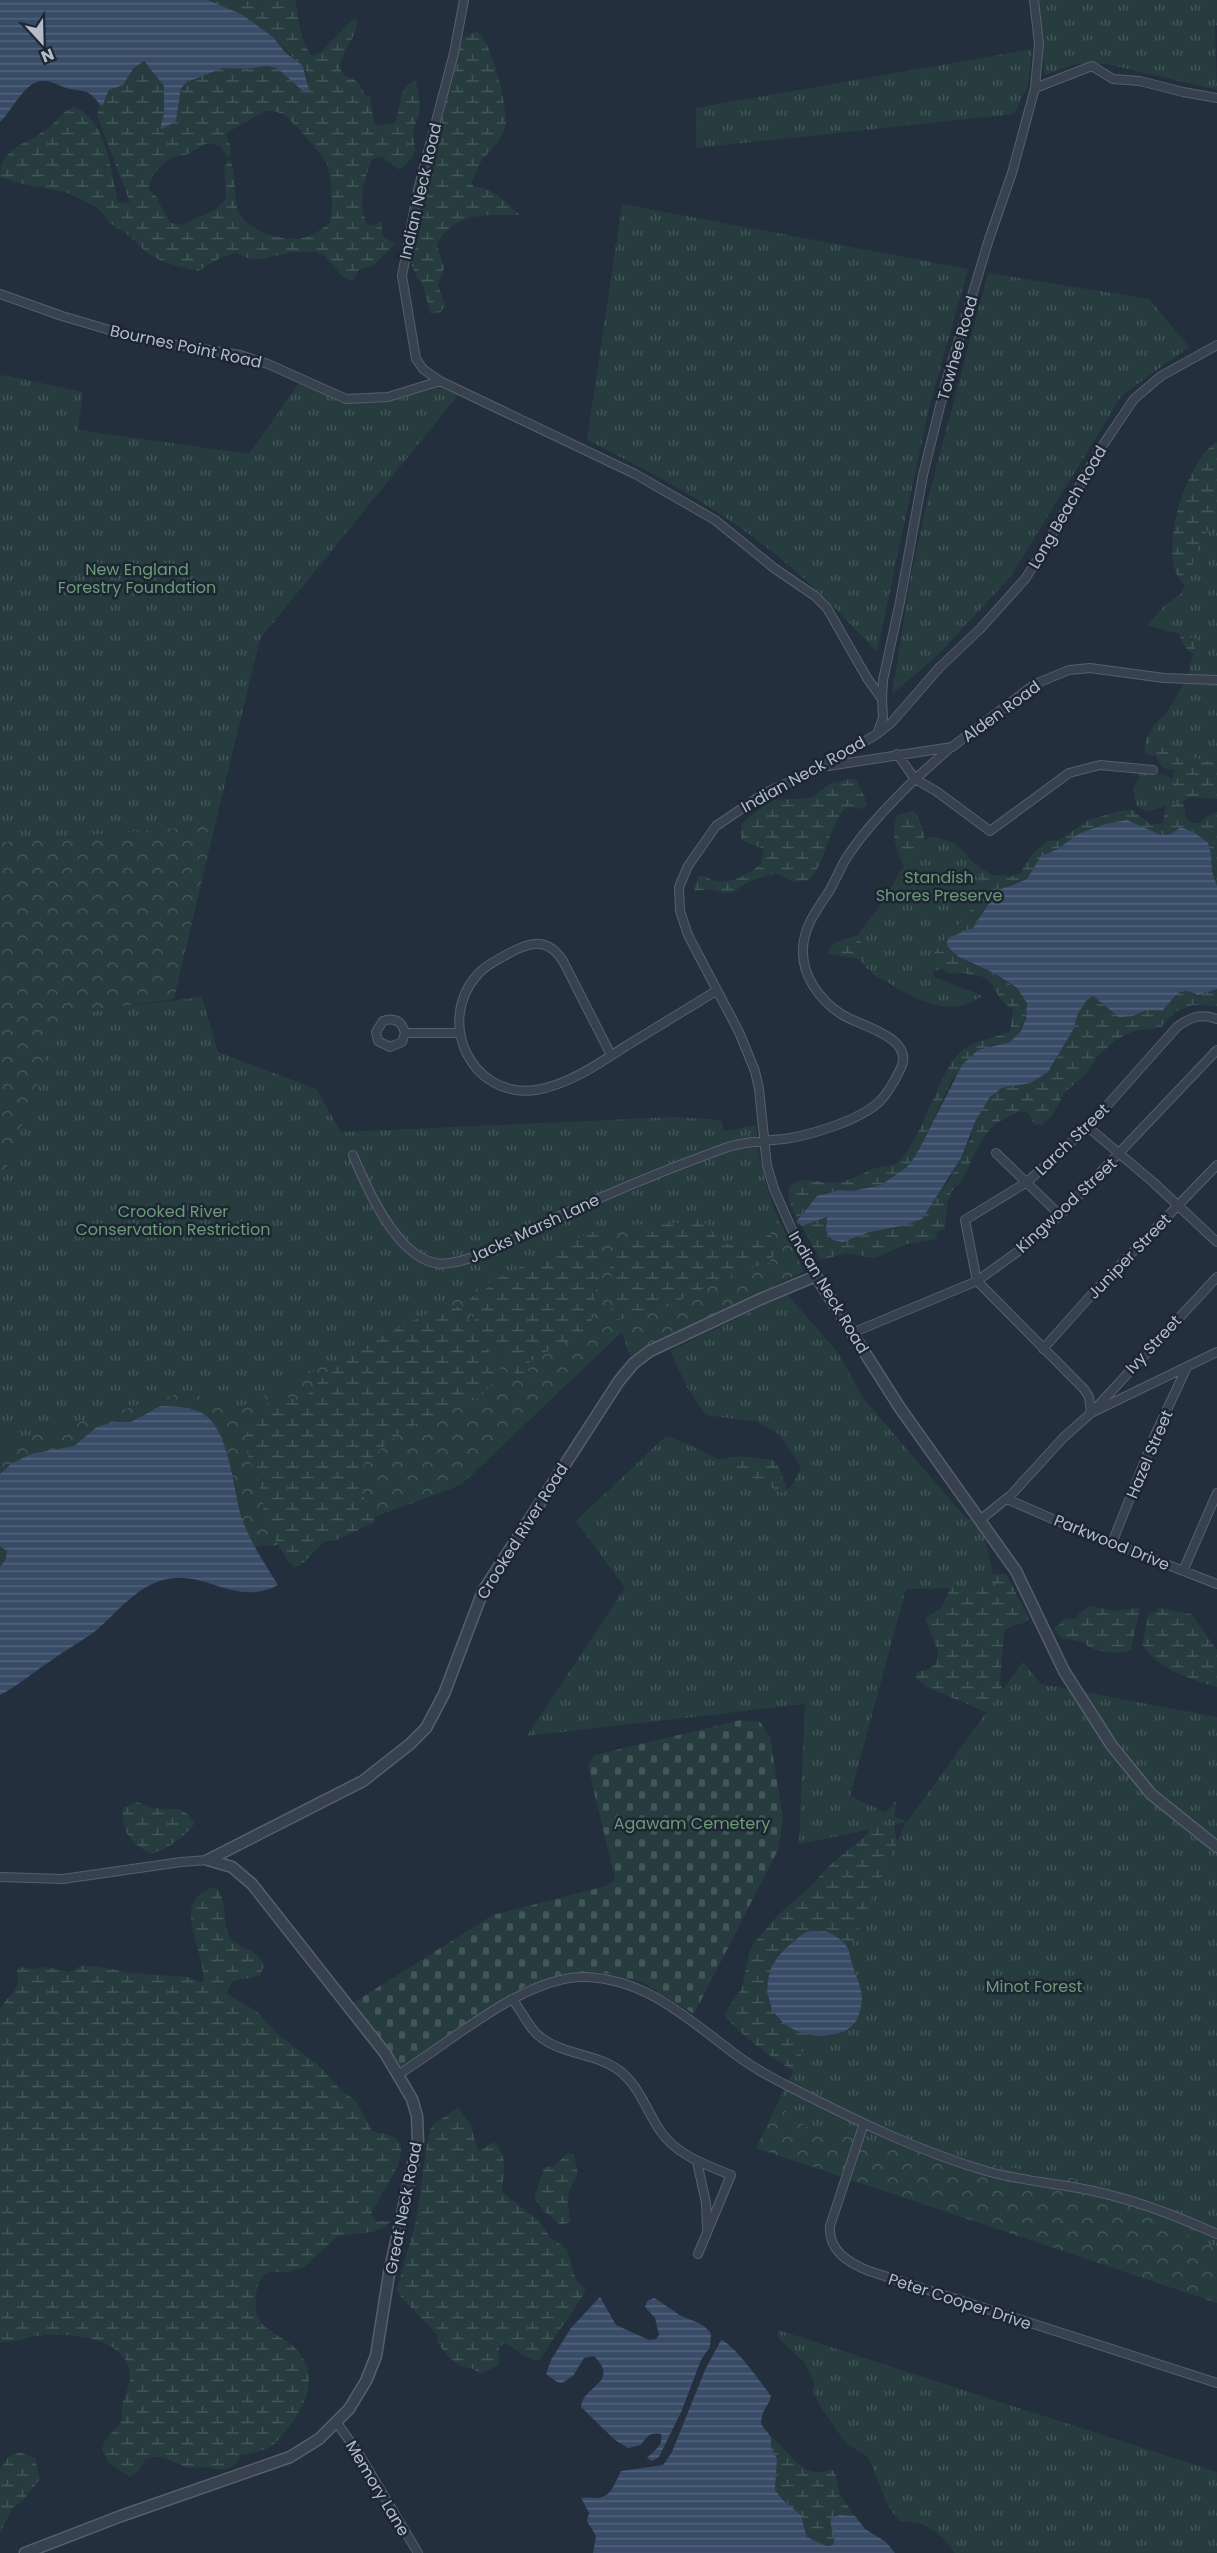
<svg xmlns="http://www.w3.org/2000/svg" width="1217" height="2553" font-family="Poppins,sans-serif">
	<defs>
		<pattern id="forest-crowns" width="20" height="18" patternUnits="userSpaceOnUse" patternTransform="scale(1.5)"><rect width="20" height="18" fill="#263c3f"/><path d="M2 6a3 3 0 1 1 6 0M12 15a3 3 0 1 1 6 0" fill="none" stroke="#435659"/></pattern>
		<pattern id="wetland-marsh" width="20" height="14" patternUnits="userSpaceOnUse" patternTransform="scale(1.5)"><rect width="20" height="14" fill="#263c3f"/><path d="M1 5h8M5 5V1M11 12h8M15 12V8" fill="none" stroke="#435659"/></pattern>
		<pattern id="cemetery-stones" width="16" height="16" patternUnits="userSpaceOnUse" patternTransform="scale(1.5)"><rect width="16" height="16" fill="#263c3f"/><path d="M2 7V4a2 2 0 0 1 4 0v3zM10 15v-3a2 2 0 0 1 4 0v3z" fill="#435659"/></pattern>
		<pattern id="park-tufts" width="24" height="20" patternUnits="userSpaceOnUse" patternTransform="scale(1.5)"><rect width="24" height="20" fill="#263c3f"/><path d="M3 7l-1-3M5 7V3M7 7l1-3M15 17l-1-3M17 17v-4M19 17l1-3" fill="none" stroke="#435659"/></pattern>
		<pattern id="water-rules" width="6" height="5" patternUnits="userSpaceOnUse" patternTransform="scale(1.5)"><rect width="6" height="5" fill="#394c67"/><path d="M0 2.5h6" fill="none" stroke="#53647b"/></pattern>
	</defs>
	<rect width="100%" height="100%" fill="#242f3e"/>
	<path fill="url(#forest-crowns)" d="M215,825L174,999L102,1009L46,1049L40,1078L0,1186V842Z
		M780,1222L804,1271L630,1356L622,1332L461,1485L377,1516L279,1545L216,1549L0,1583V1445L188,1391L233,1411L602,1226L681,1223L766,1231Z
		M778,2102L792,2118L811,2129L965,2160L1073,2178L1135,2205L1173,2227L1217,2249V2303L756,2148Z"/>
	<path fill="url(#wetland-marsh)" fill-rule="evenodd" d="M208,0H296C296,11 303,51 313,56L320,53L351,21L356,19C361,35 333,60 342,72C345,78 354,78 358,83C363,89 362,94 370,97L374,123L378,126L395,123C402,108 396,86 416,81L420,102L419,115L413,129L415,151L413,157L400,170L382,157L372,159C364,179 357,204 367,224L373,226L382,221V236L395,244L373,266L360,269L352,281L342,276L325,256L315,252H291L263,259L248,258L236,253L220,258L198,271L188,269L162,261L148,254L131,237L110,223L98,208L68,193L14,182L0,176C0,149 26,144 44,131C56,124 60,112 74,107C107,119 111,173 118,203L130,202L97,115L100,105L106,102L109,90L123,85L140,62L148,64L165,86L164,114L160,128L176,121L181,89L186,82L223,68L245,69L267,66L277,68L305,93L308,83L306,71L273,37L241,14ZM266,111C273,111 278,111 284,115C292,120 326,158 328,167C331,184 334,206 330,223C321,229 313,237 302,238C283,242 248,231 239,213C232,197 238,171 229,159L231,149L226,133ZM211,143L221,147L229,159L224,166L226,198C213,217 199,213 183,225L171,223L159,203L158,198L148,189L153,175L163,164L174,157L188,154L205,144Z
		M476,32C491,37 510,112 505,128C501,140 492,148 484,158C478,163 475,176 471,183L474,187C493,187 506,203 520,215C488,215 453,211 437,245L444,268L438,285L445,305L441,312L431,314L422,283L417,278L407,252L422,204L430,159L440,128L458,49L462,38Z
		M1217,442V660C1166,653 1180,626 1186,586C1153,563 1186,459 1217,442Z
		M1217,687V799L1189,797L1183,802L1186,818L1193,823H1200L1207,816L1217,812V894L1208,843L1195,833L1181,827L1171,834L1161,835L1127,820L1105,824L1078,834L1058,849L1047,853L1027,879L1008,885L973,928L949,938L967,962L994,973L1021,992L1027,1003V1011L1021,1031L1010,1042L990,1046L953,1078L916,1155L907,1167L881,1185L853,1191L828,1192L817,1196L797,1220C794,1212 786,1198 789,1189C795,1174 820,1183 832,1183C848,1183 860,1174 875,1168C881,1166 887,1167 893,1165C915,1157 938,1078 954,1059C971,1038 988,1042 1010,1031L1013,1010L1001,1000L991,983L983,977L964,973L950,974L941,969L929,973L878,978L859,959L829,954L828,952L832,945L842,940L867,932L904,868C897,852 889,831 898,815L913,811C923,819 924,835 925,847L963,861H971L992,875L1011,876L1020,873L1033,853L1048,841L1059,840L1089,820L1120,811L1132,810L1151,825L1163,823L1168,791L1175,770C1163,769 1160,768 1156,756L1145,754C1143,716 1190,700 1217,687Z
		M850,779L856,780L865,798L867,806L860,809L848,806C827,823 828,864 808,880L793,882L776,873L750,881L733,892L724,893L710,889L695,891L694,886L699,876C705,875 706,878 712,880C729,886 749,874 761,864L764,849L741,840V824L767,803L774,800L811,798L831,783Z
		M1217,989V1006L1192,1005L1175,1012L1161,1027L1154,1029L1136,1030L1115,1040L1097,1057L1085,1075L1065,1092L1051,1117L1042,1125L1034,1124L1029,1114L1023,1111C985,1121 979,1144 964,1177C961,1184 955,1186 952,1191C946,1201 946,1218 945,1229L937,1231L936,1239L906,1244L875,1258L847,1253L820,1260L802,1226L827,1217L826,1229L850,1240L870,1232L906,1225L948,1182L970,1140L976,1120L990,1097L1002,1088L1018,1085L1052,1067L1076,1023L1075,1017L1087,1000L1093,996L1105,1006L1133,1016C1136,1014 1142,1010 1146,1010C1152,1009 1157,1013 1164,1009C1178,1000 1174,984 1198,995Z
		M671,1210L769,1226L775,1253L769,1263L739,1271L658,1311L613,1321C608,1312 615,1299 614,1289C613,1281 610,1274 610,1266C610,1240 642,1237 659,1229L661,1225L659,1219Z
		M581,1228L599,1235L601,1243L598,1257L602,1268L595,1295V1311L592,1320L576,1339L562,1343L530,1361L527,1368L532,1378L524,1381C515,1377 512,1367 507,1359C497,1341 471,1323 467,1304L472,1297L486,1289L503,1272Z
		M442,1305L460,1307L503,1373L480,1397L403,1430L363,1465C357,1479 362,1504 375,1513V1522L339,1539L324,1542L301,1565L295,1567L289,1563L266,1524L259,1481L249,1460L245,1440L251,1420L263,1407L271,1402L289,1397L304,1405L307,1404L309,1391L325,1376L342,1350Z
		M739,1456L773,1460L779,1467L789,1495L693,1464Z
		M992,1574H1006L1029,1618C1025,1626 1011,1623 1004,1632L1000,1683L1005,1695L988,1713L925,1686L915,1677L918,1672L929,1669L936,1663L938,1652L925,1618L942,1607L951,1587Z
		M1090,1606L1114,1611L1140,1608L1131,1650C1121,1654 1105,1653 1094,1649C1089,1647 1085,1643 1081,1642C1068,1637 1060,1643 1054,1627L1059,1625L1064,1618L1075,1619L1081,1612Z
		M1159,1608L1191,1614L1217,1650V1687C1189,1678 1159,1671 1142,1644L1149,1613L1155,1612Z
		M896,1801C892,1829 896,1842 905,1868L797,2073C782,2065 728,2027 725,2013L742,1988L749,1953L754,1943L779,1914L809,1888L830,1865L862,1839ZM780,1952L851,1960L768,2000L769,1976Z
		M137,1802C143,1804 150,1807 156,1808C175,1811 182,1804 195,1823C184,1838 169,1848 151,1854C131,1843 121,1832 123,1808Z
		M215,1887C226,1893 223,1923 229,1935C237,1950 254,1945 264,1965L260,1976L233,1981L226,1993L256,2011L280,2036L318,2065L342,2091L356,2101L372,2131C379,2134 388,2133 395,2138C416,2153 376,2197 371,2215L376,2221H392L385,2227L372,2232L338,2236L304,2267L288,2272H269C259,2278 258,2284 256,2295C251,2333 280,2330 297,2350C317,2374 309,2399 292,2422C274,2447 272,2450 241,2455L236,2464C223,2473 215,2468 200,2467C195,2467 191,2469 186,2467C170,2461 162,2453 145,2459L140,2469L130,2477L108,2462L102,2451C105,2433 116,2433 121,2421C123,2416 121,2412 122,2408C123,2397 130,2388 130,2377C130,2336 66,2332 36,2336C28,2337 21,2341 13,2341C8,2342 5,2341 0,2343V2008C11,1992 21,1991 17,1970L20,1967L30,1969L47,1967L68,1972L81,1966H96L131,1973L188,1977L203,1983C208,1953 166,1900 215,1887Z
		M458,2108L471,2125L478,2152L494,2142C509,2158 503,2172 502,2192L539,2221L550,2237L567,2249L576,2280L586,2290C572,2314 554,2337 539,2361C527,2361 516,2348 504,2343L499,2348V2365L479,2374L474,2369L460,2366L450,2358L438,2344L436,2333L401,2297L397,2289L416,2221L428,2137L432,2125Z
		M568,2153L574,2155L578,2174C566,2193 566,2201 571,2222L561,2225L544,2211L534,2198L544,2168L555,2165Z
		M771,2437C791,2451 802,2482 830,2469L835,2472L840,2495L855,2516L839,2515L830,2524L835,2535L833,2545L826,2546L807,2537L803,2520L775,2490L777,2459L771,2448Z
		M19,2452L35,2458L40,2479L25,2498L11,2510L0,2534V2470L9,2456Z"/>
	<path fill="url(#cemetery-stones)" d="M741,1720L760,1722L770,1737L783,1819L778,1850L694,2014L642,1982L599,1972L559,1975L524,1987L402,2067L353,2003L493,1915L606,1886L615,1879L588,1766L595,1755Z"/>
	<path fill="url(#park-tufts)" d="M1039,0H1217V25L1215,26L1217,90L1107,64H1074L1045,75Z
		M1032,49L1028,85L1014,114L696,148V108Z
		M622,204L968,269L929,408L877,652C838,610 796,567 749,534C698,497 643,468 587,440Z
		M988,273L1149,299L1189,347L1122,395L1011,576L938,655L892,694L911,576L926,506Z
		M4,375L83,392L78,430L249,454L301,380C318,387 336,398 354,402C383,407 414,394 441,386L459,394L260,639L215,825L0,842V377Z
		M1217,519V764L1148,744L1187,678L1197,639L1147,625L1165,605L1182,593L1202,538Z
		M1138,771L1154,772L1170,777L1179,802L1146,812L1136,805L1133,789L1139,777Z
		M929,837C962,837 977,865 986,893L938,947L930,960L934,977L983,996C976,999 968,1004 961,1006C930,1013 889,983 865,967L859,932L884,901L899,873Z
		M202,997L218,1052L316,1089L341,1132L675,1117L721,1120L724,1131L756,1125C758,1159 766,1191 780,1222C771,1229 736,1248 725,1243C710,1237 701,1202 681,1223L602,1226L233,1411L188,1391L0,1445V1186L40,1078L46,1049L66,1020L102,1009Z
		M787,1294L839,1354L863,1398L965,1517L982,1526L996,1587L906,1589L850,1796L907,1822L1023,1662L1041,1684L1217,1717V2249L1173,2227L1135,2205L1073,2178L965,2160L811,2129L792,2118L778,2102L823,2010L906,1822L799,1844L805,1704L527,1736L625,1588L576,1521L666,1436L688,1444L783,1493L793,1484L801,1467L779,1434L757,1422L706,1415L687,1387L670,1351Z
		M778,2330L1217,2472V2553H955C941,2534 925,2519 900,2522L888,2506L869,2458L846,2443L835,2428L817,2401L813,2391L814,2382L805,2363L779,2339Z"/>
	<path fill="url(#water-rules)" d="M0,0H208L241,14L273,37L286,53L303,66L309,91L305,93L277,68L267,66L245,69L223,68L187,82L181,88L176,121L162,129L160,128L164,114V86L144,61L134,68L123,85L109,90L103,105H100C91,91 85,91 70,89C62,87 55,83 47,81C26,77 13,110 0,122Z
		M1127,820L1161,835L1171,834L1181,827L1195,833L1208,843L1211,854L1212,871L1217,886V989L1198,995C1176,984 1175,1000 1162,1011L1146,1010L1133,1016L1119,1017L1093,996L1087,1000L1078,1013L1074,1028L1048,1072L1030,1083L1002,1088L990,1097L976,1120L961,1158L922,1219L906,1225L870,1232L843,1242L833,1240L828,1235L826,1229L827,1217L802,1226L796,1222L817,1196L839,1190L853,1191L881,1185L907,1167L916,1155L962,1065L978,1050L1010,1042L1021,1031L1026,1018L1027,1003L1017,988L994,973L959,957L947,946L948,938L973,928L997,891L1027,879L1041,856L1058,849L1078,834L1105,824Z
		M161,1406C174,1407 189,1406 202,1413C230,1429 233,1491 242,1519C250,1542 265,1564 278,1585C236,1608 204,1568 163,1580C137,1587 118,1611 98,1629C83,1641 65,1650 49,1662C32,1673 18,1686 0,1695V1567L6,1559L7,1551L0,1546V1474L11,1464L31,1454L74,1446L97,1427L114,1422H131Z
		M825,1931C834,1935 841,1938 847,1947C850,1951 849,1955 851,1960C856,1981 868,1992 858,2017C853,2029 842,2034 829,2035C770,2042 745,1978 792,1943C796,1940 801,1934 807,1932C812,1931 819,1932 825,1931Z
		M600,2297L616,2325L649,2340L656,2339L659,2335L655,2318L645,2307L647,2301L654,2298C663,2303 670,2309 678,2314C691,2322 702,2320 711,2334L710,2347L701,2360L682,2410L659,2457L652,2461L647,2458C653,2451 664,2446 661,2434C650,2432 647,2436 641,2445L628,2448L615,2440L581,2407C582,2386 621,2383 594,2356L584,2358L573,2376L562,2383L557,2382L546,2374L551,2360L571,2328Z
		M721,2340C734,2344 762,2384 771,2396C770,2405 762,2407 761,2424L771,2437V2448L777,2459L775,2490L783,2500L801,2515L807,2537L826,2546L833,2545C837,2535 829,2529 831,2519L839,2515L855,2516L865,2529L886,2542L895,2553H593L596,2536L587,2521L589,2513L581,2498C587,2497 590,2498 596,2498C611,2498 615,2483 621,2471L663,2465L672,2452L705,2370Z"/>
	<g fill="none" stroke-linecap="round" stroke-linejoin="round">
		<defs>
			<path id="minor" d="M464,0L454,53L418,190L402,276L416,359L423,369L440,381L635,474L715,520L774,568L815,596L827,608L867,678L882,699L883,718L877,734L822,767L765,793L716,826L688,866L679,887L680,911L688,935L739,1032L755,1071L759,1089L767,1166L774,1189L797,1241L816,1276
				M1035,88L1092,66L1113,79L1140,81L1183,92L1217,98
				M0,294L62,316L140,339L240,355L268,364L346,399L388,397L440,381
				M882,699L883,680L900,602L923,475L945,386L989,239L1012,173L1035,88L1039,44L1034,0
				M878,733L892,722L939,668L981,628L1025,579L1038,559L1101,448L1134,399L1161,376L1217,345
				M951,747L915,779L936,791L990,831L1069,773L1100,765L1153,770
				M828,766L952,747L1035,684L1069,670L1090,668L1164,678L1217,680
				M405,1033L402,1042L390,1047L378,1041L376,1032L383,1021C394,1017 402,1021 405,1033H459
				M611,1055L563,961C546,935 527,943 504,956C495,961 485,966 478,974C435,1021 471,1099 536,1090C568,1085 600,1063 626,1046C656,1028 686,1009 716,991
				M1088,1127L1154,1183L1217,1242
				M996,1153L1060,1215
				M353,1155C367,1189 396,1255 435,1263C465,1269 526,1232 555,1218C612,1192 669,1168 728,1147C746,1141 765,1141 784,1139C812,1135 860,1120 880,1101C888,1093 895,1080 900,1070C917,1037 861,1027 841,1014C820,1000 802,976 803,950C803,928 816,911 828,893C835,882 840,868 847,857C866,828 891,803 915,779L897,754
				M852,1333L977,1281L1024,1247L1060,1215L1217,1050
				M1043,1349L1093,1293L1217,1165
				M1094,1410L1217,1277
				M1091,1413L1089,1397L1084,1389L977,1281L965,1220L1027,1182L1088,1127L1177,1027C1190,1017 1201,1013 1217,1019
				M1007,1499L1071,1527L1217,1584
				M980,1520L1011,1495L1063,1438L1091,1413L1217,1352
				M1112,1543L1155,1435L1187,1367
				M1183,1571L1217,1493
				M0,1877L63,1879L181,1862L208,1860
				M512,1999C523,2012 529,2030 543,2039C566,2055 598,2054 620,2071C640,2087 647,2112 661,2132C677,2155 706,2165 731,2175L698,2254
				M399,2074C451,2042 524,1976 585,1977C649,1979 691,2022 739,2057C755,2069 772,2078 790,2087C853,2119 918,2151 986,2171C1021,2181 1057,2183 1093,2191C1136,2200 1177,2216 1217,2234
				M864,2123L830,2226C828,2251 849,2263 869,2271L1217,2383
				M697,2162L706,2203L707,2229
				M337,2423L359,2454L418,2553"/>
			<path id="tertiary" d="M208,1860L363,1781L410,1744L426,1728L444,1694L483,1591L619,1381L634,1363L650,1351L763,1298L816,1276L900,1408L1016,1571L1064,1671L1112,1746L1151,1794L1217,1847
				M25,2553L121,2516L290,2457L319,2439L349,2409L366,2381L376,2356L389,2274L418,2141L417,2116L412,2099L385,2053L252,1884L232,1867L208,1860"/>
		</defs>
		<use href="#minor" stroke="#565f6c" stroke-width="10"/>
		<use href="#tertiary" stroke="#565f6c" stroke-width="13"/>
		<use href="#minor" stroke="#38414e" stroke-width="8"/>
		<use href="#tertiary" stroke="#38414e" stroke-width="10"/>
	</g>
	<g text-anchor="middle" stroke-width="5" stroke-linejoin="round" paint-order="stroke">
		<g font-size="16" fill="#b4bcc9" stroke="#1d2633">
			<text transform="translate(420 191) rotate(-77)" y="6">Indian Neck Road</text>
			<text transform="translate(186 346) rotate(12)" y="6">Bournes Point Road</text>
			<text transform="translate(957 348) rotate(-74)" y="6">Towhee Road</text>
			<text transform="translate(1067 507) rotate(-60)" y="6">Long Beach Road</text>
			<text transform="translate(1001 711) rotate(-36)" y="6">Alden Road</text>
			<text transform="translate(803 774) rotate(-29)" y="6">Indian Neck Road</text>
			<text transform="translate(1072 1139) rotate(-44)" y="6">Larch Street</text>
			<text transform="translate(1066 1205) rotate(-43)" y="6">Kingwood Street</text>
			<text transform="translate(534 1228) rotate(-25)" y="6">Jacks Marsh Lane</text>
			<text transform="translate(1129 1256) rotate(-46)" y="6">Juniper Street</text>
			<text transform="translate(829 1292) rotate(59)" y="6">Indian Neck Road</text>
			<text transform="translate(1153 1344) rotate(-47)" y="6">Ivy Street</text>
			<text transform="translate(1149 1454) rotate(-67)" y="6">Hazel Street</text>
			<text transform="translate(522 1531) rotate(-58)" y="6">Crooked River Road</text>
			<text transform="translate(1112 1542) rotate(22)" y="6">Parkwood Drive</text>
			<text transform="translate(403 2208) rotate(-79)" y="6">Great Neck Road</text>
			<text transform="translate(960 2301) rotate(18)" y="6">Peter Cooper Drive</text>
			<text transform="translate(378 2488) rotate(59)" y="6">Memory Lane</text>
		</g>
		<g font-size="16" fill="#6b9a76" stroke="#1d2633">
			<text x="137" y="575">New England<tspan x="137" dy="18">Forestry Foundation</tspan></text>
			<text x="939" y="883">Standish<tspan x="939" dy="18">Shores Preserve</tspan></text>
			<text x="173" y="1217">Crooked River<tspan x="173" dy="18">Conservation Restriction</tspan></text>
			<text x="692" y="1829">Agawam Cemetery</text>
			<text x="1034" y="1992">Minot Forest</text>
		</g>
	</g>
	<g transform="translate(42 42) rotate(158)" stroke="#1d2633" stroke-width="4.5" paint-order="stroke">
	<path d="M0-4.5L10 22L0 15L-10 22Z" fill="#b4bcc9"/>
	<text y="-9" font-size="16" font-weight="bold" text-anchor="middle" fill="#b4bcc9">N</text>
	</g>
</svg>
